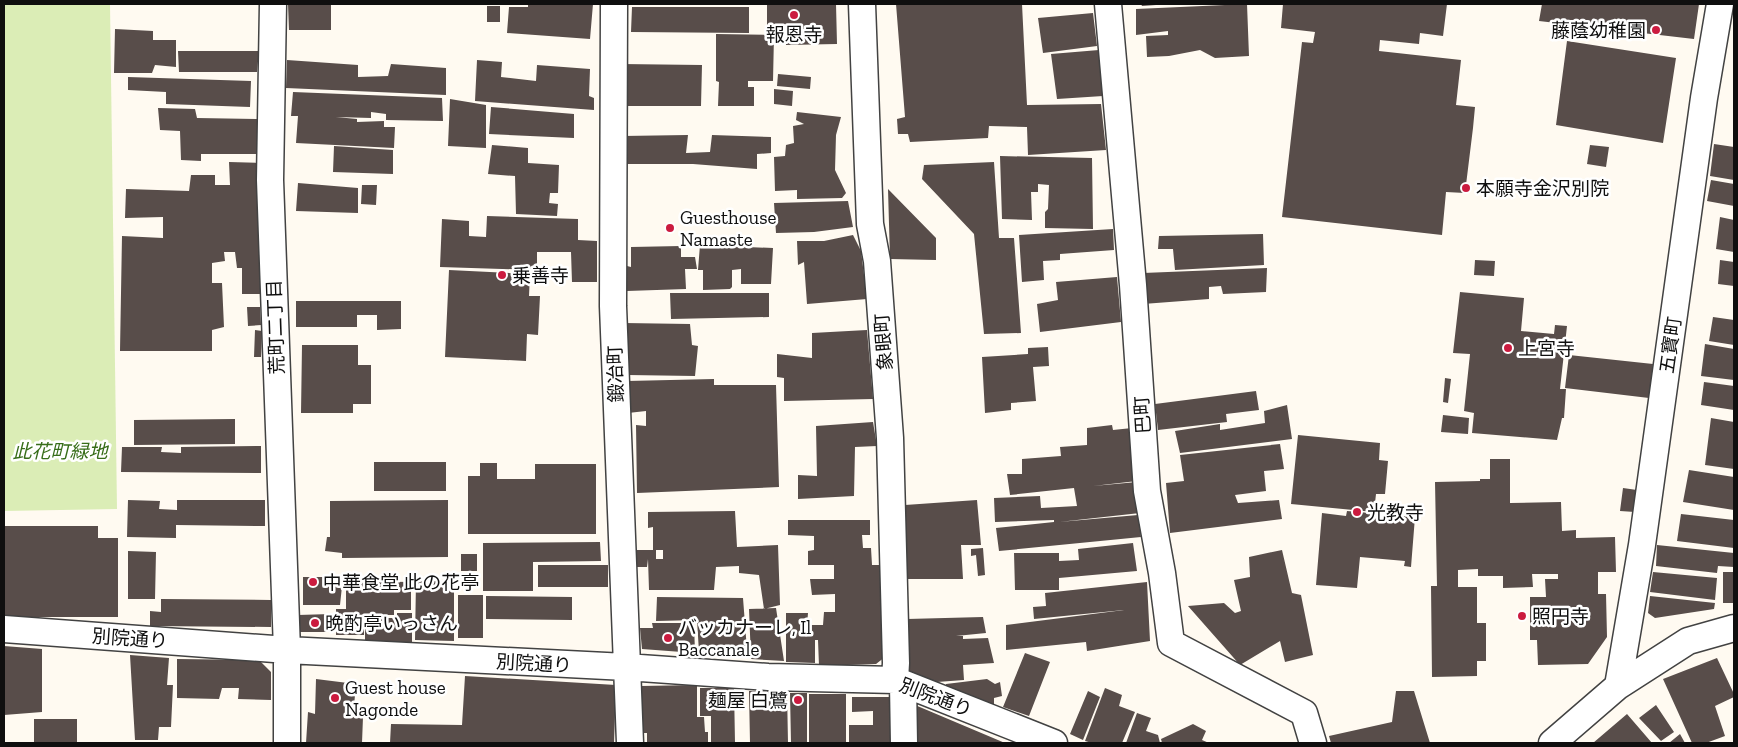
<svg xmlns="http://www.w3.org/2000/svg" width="1738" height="747" font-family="'Zilla Slab','Noto Sans JP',serif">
	<rect width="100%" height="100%" fill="#fffaf1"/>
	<path fill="#dbedb6" d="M4,4H110L117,509L4,511Z"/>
	<path fill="#584d4a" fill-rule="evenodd" d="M288,4H331V30H289Z
		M528,4H593L590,39L507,33L509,7H528Z
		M767,4H836L837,44L786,45V26H767Z
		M896,4H1022L1027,105L1101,104L1106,150L1028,155L1027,127L989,126L988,138L910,142L908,134H898L897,119L905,117Z
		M1141,4H1156V5L1142,6Z
		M1247,4L1249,56L1215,58L1200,50L1169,56L1147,57L1146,36L1168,35V31L1136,35V9Z
		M1283,4H1447L1443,36L1420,33L1419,44L1380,40L1379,51L1461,60L1456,105L1475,107L1473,128L1465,193L1446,192L1442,235L1282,217L1302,42L1313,43L1315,32L1281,28Z
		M1542,4H1699L1694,39L1539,21Z
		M487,6H500V22H487Z
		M632,7H749V33L631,32Z
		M1093,13L1097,46L1043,53L1038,18Z
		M115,29L153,31V40H176V67L155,65L152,73H114Z
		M716,34L774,35L773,81H748V87H754V106H718L719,82L716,81Z
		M1567,41L1676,58L1663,143L1556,125Z
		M1099,50L1103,96L1057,99L1051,54Z
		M178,51H259L257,72H179Z
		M287,60L358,65V77L388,76L391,64L446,68V95L286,88Z
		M477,60L502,62L501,77L536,81L537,65L590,69L589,96L594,98V110L475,101Z
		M621,64L702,65L701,106H624Z
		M778,74L811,77L810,89L777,86Z
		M128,77L251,81L250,107L166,104V92L128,90Z
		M774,89L793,91L792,106L774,104Z
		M293,92L442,98L443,121L386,120V114L371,112V118L336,117L357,119V122L384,121V127H395L394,148L296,143L298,116H291Z
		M450,99L486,105V148L448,146Z
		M491,107L574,114V138L489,134Z
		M158,108L195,109L197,118L259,119V154H201V161L181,160L180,131L160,130Z
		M797,112L841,117L836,135L835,170L846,193L842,198L797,199V190L775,191L774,157L785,156L786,145L794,143L793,126L804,124L796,120Z
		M688,135L686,153L710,152L712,135L771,137V153L757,154V169L693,164H624L623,136Z
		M1714,144L1734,147V180L1710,176Z
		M492,145L528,148V163L559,165L558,193H550L549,203L558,204L557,216L516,214L515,176L488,174Z
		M1590,145L1609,147L1606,167L1587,164Z
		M334,146L393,150V174L333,172Z
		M1000,156L1092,158L1093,229L1045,228V212L1048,209L1049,185L1038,184V192H1031L1032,220L1002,219Z
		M229,162L261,163L262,294H242V268H237L235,252H224L225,261L212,263V283H222L224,327L212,330V351H120L122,236L163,238V217L125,218L126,189L189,191L191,175H215V185H230Z
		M994,162L999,238H1014L1021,333L984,334L974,234L922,179L924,165Z
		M1711,180L1734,184V206L1707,201Z
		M298,183L358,188V213L296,211Z
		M362,185H377L376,205L361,204Z
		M888,189L936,238V260L890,259Z
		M848,201L853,227L814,232L776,233L774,203Z
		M487,216L578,219V240L597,241V282H572L571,252H537V270L440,267L442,219L469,221V236L486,237Z
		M1720,217L1734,220V252L1716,249Z
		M1113,229L1114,250L1060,254V260L1043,261L1044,280L1022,282L1019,235Z
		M1263,234L1264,265L1175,270L1173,249H1158L1159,236Z
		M853,235L861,251L867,299L807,304L804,262L798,265L797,241H824Z
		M700,245L773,248L771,284H741V269L732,270V287L730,289L703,290V270H698Z
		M681,246V257H695L697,269H685L686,289L627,291V266L631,267V247Z
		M1475,260L1495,261L1494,276L1474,275Z
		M1720,260L1734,262V286L1718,284Z
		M1267,268L1266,292L1223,294L1221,286L1209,287V299L1143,304V273Z
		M449,270L530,274L529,296H540L538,335L527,334L526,361L445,357Z
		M1117,277L1121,322L1040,332L1037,304L1058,300L1056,282Z
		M1460,292L1524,298L1521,331L1554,334L1555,325L1567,326L1560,389H1566L1564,418H1562L1557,440L1472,433L1474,413L1464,411L1470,354L1453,353Z
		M670,293H769V317L671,319Z
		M296,301H401V329L377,330V315H357V327H296Z
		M247,307H260L261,325L248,326Z
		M1713,317L1734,320V345L1709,341Z
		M624,323L690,324L692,345L698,346L695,376L628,375Z
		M255,330L262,331L261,357H254Z
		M867,330L873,399L784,401V378L777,377V354L812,358V333Z
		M1705,344L1734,349V380L1701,376Z
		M302,345H358V365H371V404H353V413H301Z
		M1048,347L1049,366L1033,367L1036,401L1011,403V410L985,413L982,357L1028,354V348Z
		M1569,355L1653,364L1649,398L1565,388Z
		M1445,378L1451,379L1448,403L1443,402Z
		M714,379V385H776L779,487L637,493L636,425L646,426V411L628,413L627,381Z
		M1704,382L1734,386V410L1701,405Z
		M1256,391L1259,410L1226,414L1227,422L1158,430L1155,404Z
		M1287,405L1292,439L1180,453L1175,431L1220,424V430L1265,423L1264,411Z
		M1443,415L1469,418L1468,434L1441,432Z
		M1711,418L1734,422V469L1705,465Z
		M235,419V444L134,445V420Z
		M873,422L877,446L855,447L854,496L798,499V475L817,476L816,426Z
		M1112,425L1113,430L1132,428L1137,481L1093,486L1137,482L1140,513L1059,522L1138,515L1141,537L999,551L996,528L1054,522V520L995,522L994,498L1040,496L1041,508L1077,506L1074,488L1010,495L1007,474H1022V459L1061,456L1060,447L1087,445V428Z
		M1298,435L1380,443L1379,460L1388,461L1385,494H1376L1374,512L1291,504Z
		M1280,444L1284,469L1264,471L1266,491L1235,495L1238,503L1279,500L1282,519L1170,533L1166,483L1184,481L1180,455Z
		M261,446V473L121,472L122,447H162L161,452L181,453V447Z
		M1490,459H1510V503L1561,502L1562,531L1576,530V538L1615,537L1616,572H1598V594H1606L1607,637L1588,664L1538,665L1537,640H1530V597H1546L1545,579H1558V574H1532L1533,587L1503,588V576H1478V569L1458,570V587H1477V623H1486V661H1477V676L1432,677L1431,586H1437L1435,482L1480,481V479H1490Z
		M374,462H446V491H374Z
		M480,463H497V479H535V464H596V534H468V476H480Z
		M1689,470L1734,477V510L1683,502Z
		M1623,488L1637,490L1635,512L1620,511Z
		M128,500L160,501L159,509L177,510V500H265V526L176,525V538L127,537Z
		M448,500V557L342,558V553L325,551L327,537H330V501Z
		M977,500L981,545H961L963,579H907L905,505Z
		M735,511L737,547L778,545L780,605L764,609L759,575L739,573V566L716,567L714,590H649L648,559L647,567H636L635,550H653V527L648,528V512ZM656,550H663V559H656Z
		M1347,511L1415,517L1411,567L1404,566L1405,561L1360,557L1357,588L1316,585L1322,513L1346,516Z
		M1681,514L1734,520V548L1677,541Z
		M788,520H870V535H862L863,548H871L872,565H881L885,657L876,664L819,666L818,640H815V663L786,662V613H808L807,625H823L824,612H835V594L812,595L810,579H834V565H808V551L814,550V536L788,535Z
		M4,526H98V538H118V617H4Z
		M600,542L601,561L533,562V591H483V543Z
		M1133,543L1137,571L1059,578V590H1015L1014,553H1059V561L1079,560L1078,549Z
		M1657,545L1734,553V567L1718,566L1717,573L1656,566Z
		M983,548L985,575L978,576L976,555L971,556V549Z
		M1282,550L1292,593L1301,595L1313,655L1285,662L1280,641L1240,665L1188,606L1224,603L1235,613L1241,611L1234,580L1250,577L1249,557Z
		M128,551L156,552L155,599H128Z
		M461,554H477V571H461Z
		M538,565H608V587H538Z
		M1653,572L1717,578L1715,600L1650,592Z
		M1723,572H1734V603H1723Z
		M303,577H343L340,605H303Z
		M346,581L411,582V610H394V615H364V635H336V609H346Z
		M416,581H454V641L415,640Z
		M1147,582L1150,641L1087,651L1086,642L1006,650V625L1124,610L1034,619L1033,607L1046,606L1045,593Z
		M458,595H483V638H458Z
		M486,596L572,597V620L486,619Z
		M1650,596L1715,603L1714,609L1655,618L1648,613Z
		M657,597L743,598L747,650L699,652L697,620L656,621Z
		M161,599L271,600V627L150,626V611L161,612Z
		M776,608L784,661L751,659L749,609Z
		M397,613H412V645L365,644V618H397Z
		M331,614V632H298V615Z
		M983,617L986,633L956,636H963V639L988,638L994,663L963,665L964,680L937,682L909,671L907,619Z
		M652,623H694L695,653L642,649L640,628H653Z
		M4,646L42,649V712L4,715Z
		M1025,653L1050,662L1029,716L1003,707Z
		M130,655L169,658L167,685H173L171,727H159L158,740H135Z
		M1717,658L1734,694V697L1715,706L1725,736L1706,743H1692L1663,679Z
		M177,659L259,660L271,672V700L238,699L239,688H222L219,699L177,698Z
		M465,676L616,685L614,743H390L391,724L462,725Z
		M316,679L356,684L353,717H363L362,743H306L308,712L315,714Z
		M987,679L995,684L1000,682L1002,696L994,698V706L946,686V684Z
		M697,685V717H704L705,732H708V743H647V733H642L641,686Z
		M700,688H734L735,743H711V716H700Z
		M1105,688L1122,695L1119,706L1135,712L1122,743H1092L1085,741Z
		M749,691H787L788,743H750Z
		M1088,691L1100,697L1083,740L1070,734Z
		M1396,691H1414L1430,743H1331L1329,736L1392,722Z
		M790,693H807V743H791Z
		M809,694H846V743H809Z
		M852,697H892L895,743H849V725H873V711L852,712Z
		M915,705L1005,743H918Z
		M1656,705L1674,732L1661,741L1639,718Z
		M1137,713L1151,718L1146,731L1158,735L1160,743H1126Z
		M1627,714L1652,743H1593Z
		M34,719H77V743H34Z
		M1193,724L1206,731L1202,740L1209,743H1162L1161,739Z
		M1680,734L1685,743H1669Z"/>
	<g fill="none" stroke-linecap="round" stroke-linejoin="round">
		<defs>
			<path id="street" d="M273,4L270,180L287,650V743
				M614,4L613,306L630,743
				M862,4L870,224L877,261L890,438L896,663L895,680
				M1108,4L1133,285L1147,491L1162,573L1171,643L1304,713L1313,743
				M4,629L287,650L626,667L768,677L895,680L1054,743
				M903,684L904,743
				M1618,686L1642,545L1704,98L1720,4
				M1552,743L1618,686L1688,641L1734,628"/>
		</defs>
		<use href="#street" stroke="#424242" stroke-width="29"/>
		<use href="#street" stroke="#fff" stroke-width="26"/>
	</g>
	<g fill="#cb1b3f" stroke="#fff" stroke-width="2">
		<circle cx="794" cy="15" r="5"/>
		<circle cx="1656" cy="30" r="5"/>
		<circle cx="1466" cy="188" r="5"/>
		<circle cx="670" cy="228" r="5"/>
		<circle cx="502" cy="275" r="5"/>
		<circle cx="1508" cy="348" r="5"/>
		<circle cx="1357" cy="512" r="5"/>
		<circle cx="313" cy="582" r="5"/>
		<circle cx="1522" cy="616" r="5"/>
		<circle cx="315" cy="623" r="5"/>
		<circle cx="668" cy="638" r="5"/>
		<circle cx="335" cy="698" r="5"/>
		<circle cx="798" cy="700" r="5"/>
	</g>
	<g text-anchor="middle" stroke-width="5" stroke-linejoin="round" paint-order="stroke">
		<g font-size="19" fill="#0f0f0f" stroke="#fff" text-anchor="start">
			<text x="1646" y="37" text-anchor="end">藤蔭幼稚園</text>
			<text x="794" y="41" text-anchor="middle">報恩寺</text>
			<text x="1476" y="195">本願寺金沢別院</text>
			<text x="680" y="224">Guesthouse<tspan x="680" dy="22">Namaste</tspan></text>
			<text x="512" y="282">乗善寺</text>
			<text x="1518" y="355">上宮寺</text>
			<text x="1367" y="519">光教寺</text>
			<text x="323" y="589">中華食堂 此の花亭</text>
			<text x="1532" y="623">照円寺</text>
			<text x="325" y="630">晩酌亭いっさん</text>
			<text x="678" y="634">バッカナーレ, Il<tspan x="678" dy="22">Baccanale</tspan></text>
			<text x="345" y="694">Guest house<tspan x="345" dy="22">Nagonde</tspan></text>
			<text x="788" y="707" text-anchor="end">麺屋 白鷺</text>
		</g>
		<g font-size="19" fill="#0f0f0f" stroke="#fff">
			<text transform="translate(275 327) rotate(-92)" y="7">荒町二丁目</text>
			<text transform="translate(883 342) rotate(-94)" y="7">象眼町</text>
			<text transform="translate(1670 345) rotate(-82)" y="7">五寶町</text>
			<text transform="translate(615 374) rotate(-92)" y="7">鍛冶町</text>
			<text transform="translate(1142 415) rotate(-94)" y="7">巴町</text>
			<text transform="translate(130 638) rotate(4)" y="7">別院通り</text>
			<text transform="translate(534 663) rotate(3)" y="7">別院通り</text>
			<text transform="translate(936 697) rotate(21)" y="7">別院通り</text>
		</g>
		<g font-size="19" font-style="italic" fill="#376d19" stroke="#fff">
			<text x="60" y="458">此花町緑地</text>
		</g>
	</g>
	<rect width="1738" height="747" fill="none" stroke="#0f0f0f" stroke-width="10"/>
</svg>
